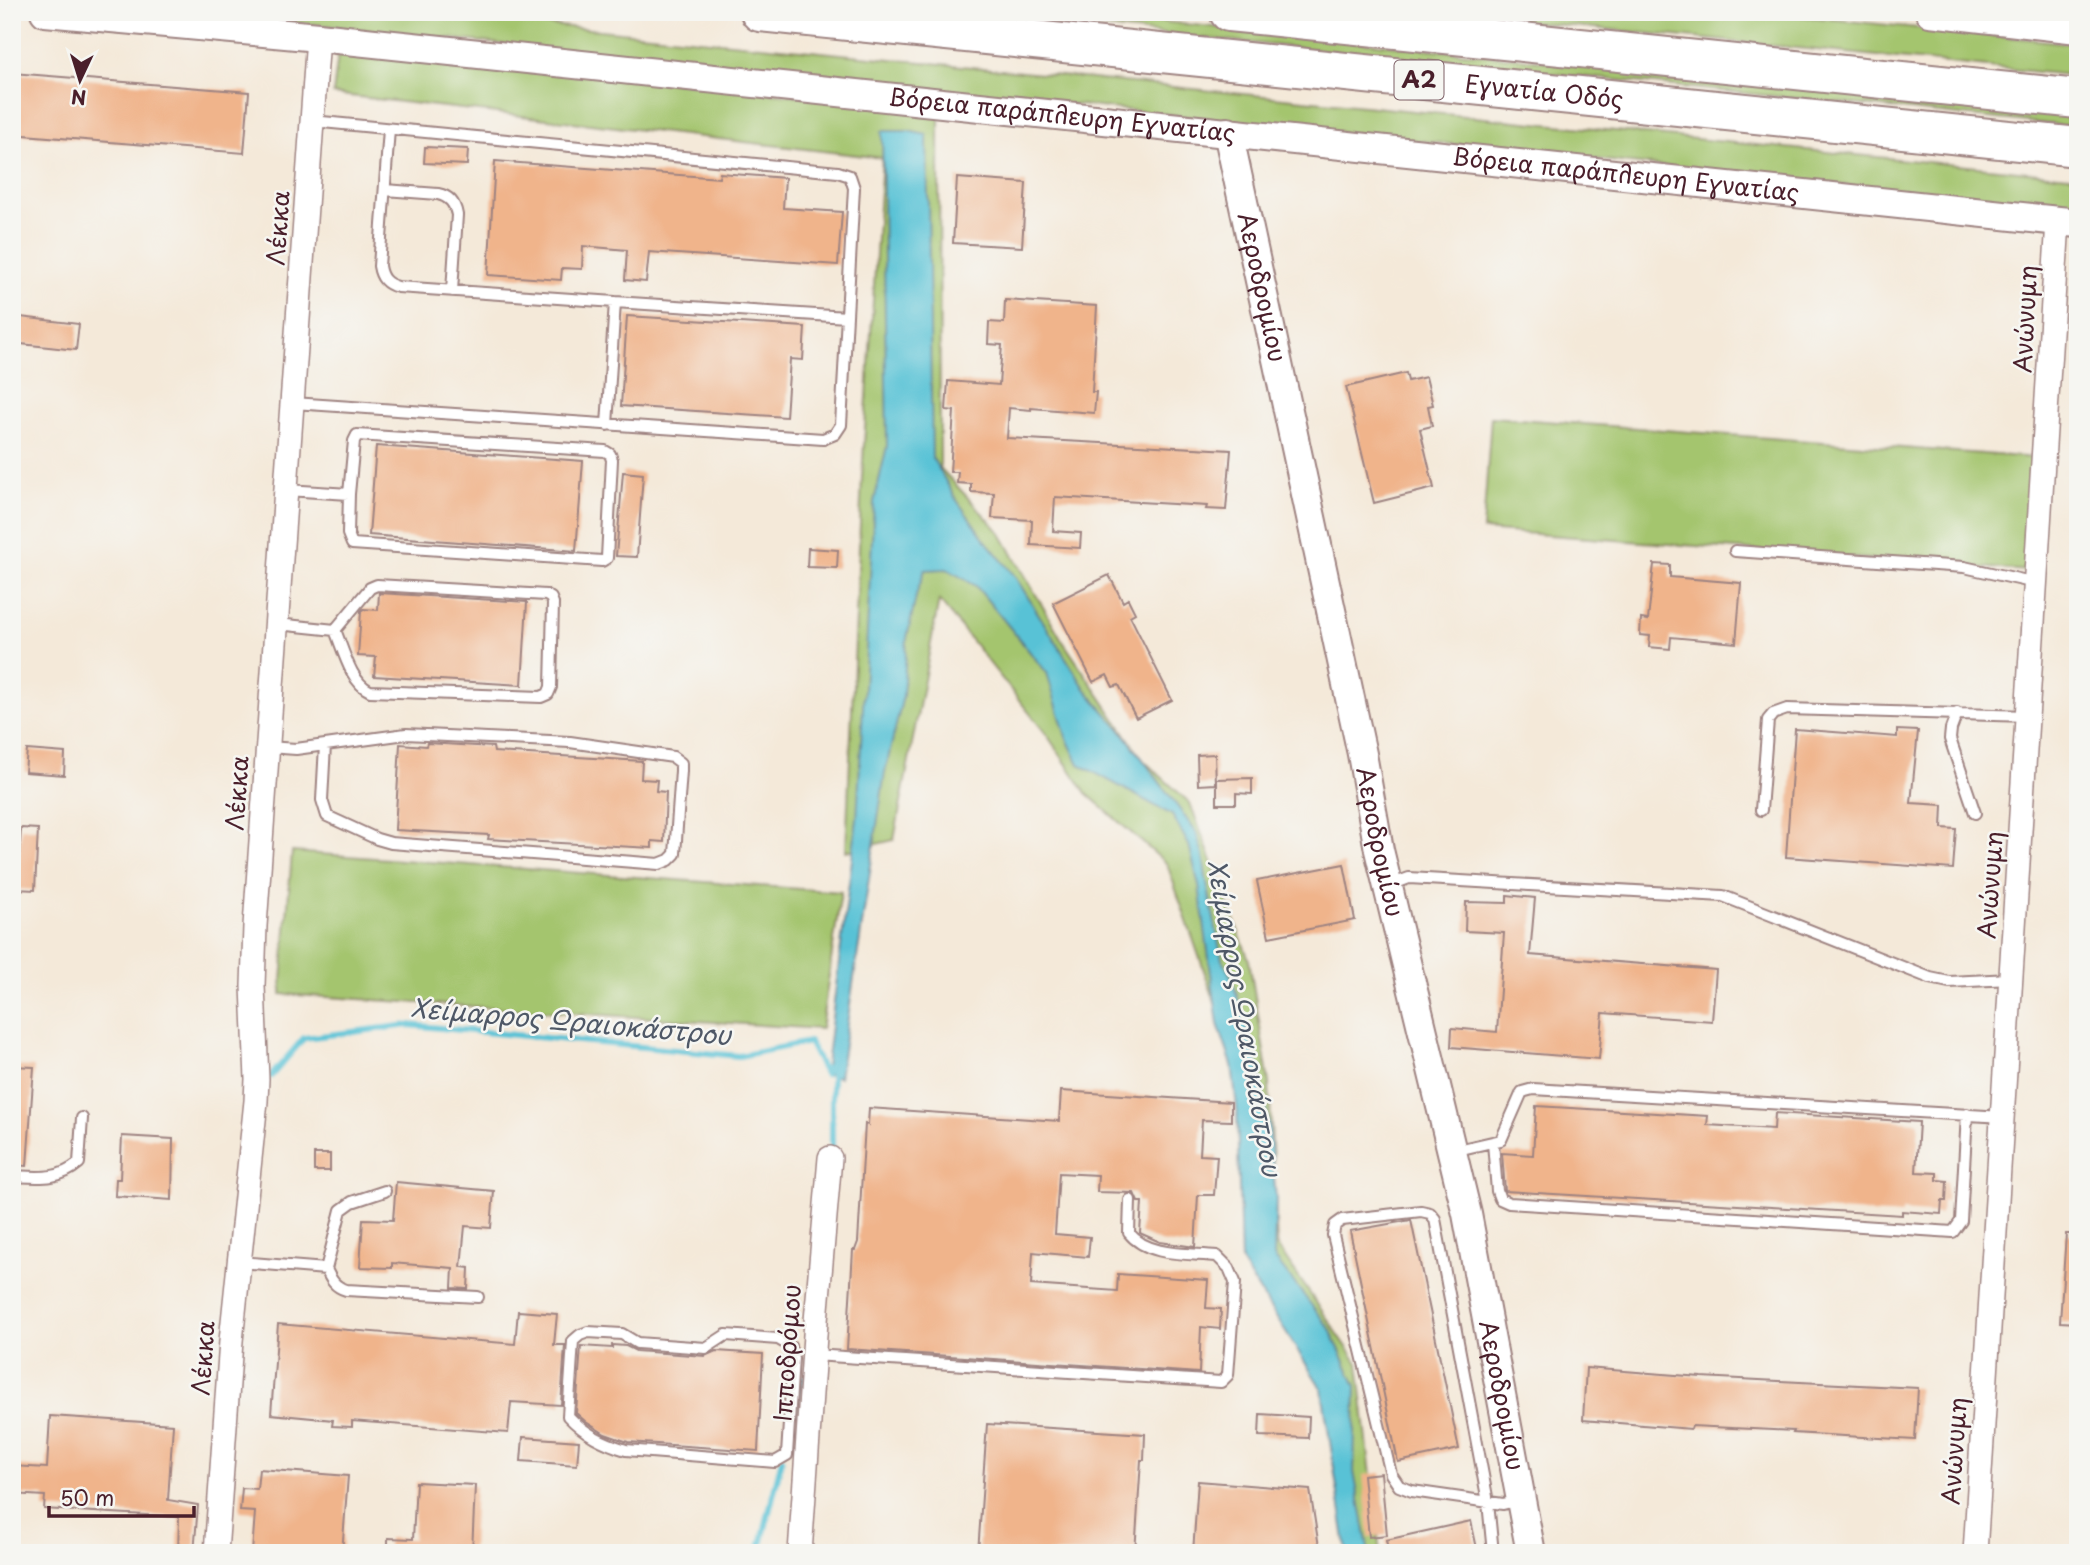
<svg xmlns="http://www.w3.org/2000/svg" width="2090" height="1565" font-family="'Playpen Sans',sans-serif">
	<rect width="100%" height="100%" fill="#f6f6f2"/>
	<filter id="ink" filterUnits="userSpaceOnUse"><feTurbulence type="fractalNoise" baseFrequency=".0143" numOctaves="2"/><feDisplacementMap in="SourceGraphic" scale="14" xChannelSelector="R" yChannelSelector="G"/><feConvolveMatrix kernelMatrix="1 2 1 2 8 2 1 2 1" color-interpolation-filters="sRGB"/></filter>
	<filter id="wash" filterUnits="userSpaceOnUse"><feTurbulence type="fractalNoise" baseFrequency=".00686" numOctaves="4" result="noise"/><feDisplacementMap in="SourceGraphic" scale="28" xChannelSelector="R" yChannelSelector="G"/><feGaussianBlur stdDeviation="1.57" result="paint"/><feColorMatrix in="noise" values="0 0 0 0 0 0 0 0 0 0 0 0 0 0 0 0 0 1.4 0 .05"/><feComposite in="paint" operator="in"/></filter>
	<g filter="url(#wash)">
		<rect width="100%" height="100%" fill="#f4e9d9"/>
		<path fill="#a4c56e" stroke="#77724c" stroke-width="2" d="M196,12H419L2078,177V210Z
			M947,12H1068L2078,116V127Z
			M1433,12H1759L2078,44V76Z
			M339,46L939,111L940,468L1000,532L1062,640L1143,760L1190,803L1249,960L1269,1083L1277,1246L1358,1363L1380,1553H1348L1325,1383L1242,1244L1241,1077L1167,864L1086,793L1047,735L939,600L894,840L846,851L862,477L882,158L333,94Z
			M1491,417L2036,458L2028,571L1483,530Z
			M292,852L841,892L821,1029L281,994Z"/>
		<path fill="#59c2d6" stroke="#527080" stroke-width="2" d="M882,131H908L927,135L932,457L956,499L986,541L1014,575L1086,690L1125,735L1196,832L1203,855L1206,878L1222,960L1231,976L1259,1068L1269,1127L1276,1199L1274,1257L1330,1329L1356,1386L1354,1472L1369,1553H1347L1322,1389L1241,1262L1237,1108L1232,1065L1218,1024L1199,886L1189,845L1172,815L1079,764L1066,737L1047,673L976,586L947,569L925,570L917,592L907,638L903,696L885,772L839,1077L825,1074L857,819L874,502L887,446Z"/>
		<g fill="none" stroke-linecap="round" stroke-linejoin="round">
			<path stroke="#59c2d6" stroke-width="6" d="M271,1076L304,1038L409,1025L739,1056L809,1042L825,1074L826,1068
				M832,1153V1069
				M794,1411L802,1378
				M759,1553L782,1459"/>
		</g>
		<g id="blocks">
			<path fill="#f0b48b" d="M12,73L249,92L244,153L12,134Z
				M425,147L468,149L467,165L424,163Z
				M495,161L719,178L720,173L785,178L783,208L842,212L838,265L649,252L646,282L625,280L627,250L583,246L582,269L562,268L561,280L488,275Z
				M957,178L1026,183L1022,247L953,243Z
				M1005,300L1097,306L1092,392H1096L1094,413L1031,408V410L1009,408L1007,438L1231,450L1226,510L1206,509L1207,506L1055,497L1053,531L1081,533L1080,548L1031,545L1032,520L992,518L994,493L971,492V484L957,483L958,472H950L954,411L946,410L948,381L999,385L1002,345L988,344L989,322L1004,323Z
				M12,316L79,324L76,350L12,343Z
				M627,316L805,327L803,360L790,359L786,417L621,406Z
				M1406,373L1408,381L1426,377L1433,405L1428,406L1432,426L1420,429L1434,488L1374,503L1346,387Z
				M376,446L583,461L576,551L369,535Z
				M623,472L643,474L637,557L616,556Z
				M808,548L838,550L837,568L807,567Z
				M1654,564L1670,565V577L1741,583L1736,643L1671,637L1670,649L1649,647L1650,636L1640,635L1641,619L1648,620Z
				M1109,575L1123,602L1128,599L1135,613L1130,616L1172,700L1136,718L1119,685L1113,687L1107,675L1093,682L1053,603Z
				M379,593L527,602L522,685L374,676L376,657L358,656L361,611L363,609L378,610Z
				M1795,729L1897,737V730L1918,731L1911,803L1943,805L1942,828L1956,829L1953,869L1786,857Z
				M427,743L493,747L494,752L642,761L641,779L657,780L656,791L666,792L664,842L652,841V848L488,839L489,835L395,830L400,744L426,746Z
				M27,750L65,753L64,775L25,772Z
				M1215,754L1216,784L1198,785L1197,755Z
				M1252,778V794L1236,793V804H1217V779Z
				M21,828L38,829L35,890L17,889Z
				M1344,864L1355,920L1269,937L1257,881Z
				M1507,895L1535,898L1530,955L1716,970L1712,1021L1603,1013L1599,1059L1451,1047L1452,1028L1497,1032L1504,933L1465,931L1466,902L1507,903Z
				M12,1066L34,1067L27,1166L12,1165Z
				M1061,1091L1231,1102V1121L1202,1120L1200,1155L1217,1156L1214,1195H1198L1195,1247L1160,1242L1142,1234L1140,1233L1142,1202H1138L1134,1193L1097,1192L1098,1175L1059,1173L1055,1234L1090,1237L1088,1257L1033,1252L1031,1285L1117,1291L1118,1274L1208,1280L1206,1308L1221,1309L1220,1329L1201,1327L1199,1373L847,1349L853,1250H855L858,1242L865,1124L868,1125L869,1108L1059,1121Z
				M1536,1106L1708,1116L1707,1125L1774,1129L1775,1113L1919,1122L1916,1172L1937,1173V1180L1947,1181L1946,1201H1942L1941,1214L1902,1211V1215L1505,1191L1502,1153L1533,1155Z
				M122,1136L173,1139L172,1200L115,1196L116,1179H120Z
				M314,1154H330V1171H314Z
				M396,1182L494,1191L491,1228L465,1226L461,1267L469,1268L468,1289L452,1288L453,1268L392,1263V1268L360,1267L363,1219L393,1220Z
				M1411,1220L1459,1449L1398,1462L1350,1231Z
				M2066,1234H2078V1323L2060,1322Z
				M518,1311L557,1314L554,1345H565L561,1405L511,1402L508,1433L352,1421V1427L332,1426L333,1420L271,1414L278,1324L515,1344Z
				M612,1345L626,1346L636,1351L705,1356L716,1351L763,1354L758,1451L628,1442L605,1434L586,1422L576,1413L581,1346L612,1348Z
				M1586,1368L1701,1377L1918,1388L1915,1440L1793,1433L1794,1431L1692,1426L1691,1429L1583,1420Z
				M1260,1414L1309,1417L1308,1438L1259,1436Z
				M50,1416L173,1424L168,1500L198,1505L194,1553H178L179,1517L44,1509L45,1496L12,1494V1466L47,1468Z
				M987,1424L1145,1434L1144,1460H1141L1135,1553H978Z
				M523,1437L579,1441L577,1465L521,1461Z
				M259,1469L348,1476L342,1553H252L255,1512L240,1511L242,1488L257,1489Z
				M1381,1473L1387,1535L1369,1537L1363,1475Z
				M1198,1481L1310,1490L1320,1553H1193Z
				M416,1482L475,1485L472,1553H388V1538L413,1539Z
				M1471,1521L1478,1553H1389L1386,1540Z"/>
		</g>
	</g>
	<g filter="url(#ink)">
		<use href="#blocks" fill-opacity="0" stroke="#9f8482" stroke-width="2"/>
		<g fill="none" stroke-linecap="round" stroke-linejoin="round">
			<defs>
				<path id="service" d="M389,129L379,266C381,278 386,284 398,287L615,302L607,425
					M385,190L438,194C449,196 455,203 457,215L452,291
					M615,302L847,317
					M293,403L823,439L835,434L841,425L854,188L850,176L838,172L312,121
					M287,490L349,494L348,534L352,544L602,561L607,558L612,460L610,454L605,451L357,435L354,441L349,494
					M1735,551L1964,567L2036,583
					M277,624L335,630C343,649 351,683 370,691L541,697L548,694L551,687L553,603L551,598L546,595L377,585L370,588L335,630
					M1957,713L1951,729L1950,739L1975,813
					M268,747L296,749L406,734L570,742L673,757L681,763V771L675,854L669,860L659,864L391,843L377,839L327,816L322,800L325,745
					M1761,810L1768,720L1773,714L1787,709L2028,716
					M1388,886L1409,878L1723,896L1930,978L1949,982L2011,979
					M1493,1143L1497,1191L1500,1199L1509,1203L1953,1232L1961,1221L1967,1114
					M1453,1151L1501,1140L1522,1092L1533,1089L2003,1117
					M12,1176C38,1177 58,1181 79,1163L82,1118
					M239,1262L326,1269C331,1280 335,1287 346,1290L478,1297
					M326,1269L341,1210L352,1202L385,1191
					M588,1332L622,1334L637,1343L706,1348L726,1335L778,1339L790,1346L793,1358L787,1455L775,1462L626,1450C603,1443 585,1434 568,1416L573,1341L580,1335Z
					M814,1355L1221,1382L1228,1375L1235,1282L1229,1268L1217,1256C1188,1253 1148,1257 1129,1233L1130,1200
					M1493,1553L1488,1502L1435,1219L1430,1213L1421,1211L1342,1220L1335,1225L1333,1235L1391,1474L1399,1486L1412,1491L1503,1504L1519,1500"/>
				<path id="minor" d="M216,1553L231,1341L256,1101L257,1079L253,986L255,926L318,37
					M800,1553L816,1321L830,1158
					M1975,1553L2058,221"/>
				<g id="tertiary">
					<path id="s1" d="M45,12L318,37L2078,223"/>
					<path d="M1930,12L2078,29"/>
					<path id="s2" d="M1228,132L1362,754L1379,850L1467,1214L1531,1553"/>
				</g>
				<g id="motorway">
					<path id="s3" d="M760,12L2078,147"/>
					<path d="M1229,12L2078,99"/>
				</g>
			</defs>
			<use href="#service" stroke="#9f8482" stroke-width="14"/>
			<use href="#minor" stroke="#9f8482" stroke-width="26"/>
			<use href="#tertiary" stroke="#9f8482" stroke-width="32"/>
			<use href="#motorway" stroke="#9f8482" stroke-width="42"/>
			<use href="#service" stroke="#fff" stroke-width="10"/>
			<use href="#minor" stroke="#fff" stroke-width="23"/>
			<use href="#tertiary" stroke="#fff" stroke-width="28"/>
			<use href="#motorway" stroke="#fff" stroke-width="38"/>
		</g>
	</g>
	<g text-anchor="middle" stroke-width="5" stroke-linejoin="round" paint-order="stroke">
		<rect fill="#f6f6f2" stroke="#7e6067" stroke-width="2" x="1394.5" y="60.5" width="49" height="39" rx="5"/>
		<g font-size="23" font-weight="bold" fill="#4a1f2b">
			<text x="1419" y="88">Α2</text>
		</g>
		<g font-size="24" fill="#4a1f2b" stroke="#f6f6f2">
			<text dy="8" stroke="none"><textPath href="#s3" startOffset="788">Εγνατία Οδός</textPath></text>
			<text dy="8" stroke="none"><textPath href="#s1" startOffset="1022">Βόρεια παράπλευρη Εγνατίας</textPath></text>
			<text dy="8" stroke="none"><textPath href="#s1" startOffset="1589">Βόρεια παράπλευρη Εγνατίας</textPath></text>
			<text transform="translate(279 228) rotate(-86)" y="8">Λέκκα</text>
			<text dy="8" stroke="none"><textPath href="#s2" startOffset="159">Αεροδρομίου</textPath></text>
			<text transform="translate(2026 319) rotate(-87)" y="8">Ανώνυμη</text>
			<text transform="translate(238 793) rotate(-86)" y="8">Λέκκα</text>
			<text dy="8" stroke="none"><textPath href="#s2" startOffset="726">Αεροδρομίου</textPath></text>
			<text transform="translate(1991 885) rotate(-86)" y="8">Ανώνυμη</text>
			<text transform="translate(788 1353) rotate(-86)" y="8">Ιπποδρόμου</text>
			<text transform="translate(204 1358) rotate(-86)" y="8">Λέκκα</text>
			<text dy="8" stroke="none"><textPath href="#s2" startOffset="1293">Αεροδρομίου</textPath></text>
			<text transform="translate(1955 1451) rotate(-86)" y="8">Ανώνυμη</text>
		</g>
		<g font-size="26" font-style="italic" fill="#4f5867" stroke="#f6f6f2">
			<text transform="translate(1244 1018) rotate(80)" y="9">Χείμαρρος Ωραιοκάστρου</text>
			<text transform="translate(571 1022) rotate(5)" y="9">Χείμαρρος Ωραιοκάστρου</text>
		</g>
	</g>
	<rect width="2090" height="1565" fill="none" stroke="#f6f6f2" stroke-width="42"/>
	<g transform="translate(80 80) rotate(184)" stroke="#f6f6f2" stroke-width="5" paint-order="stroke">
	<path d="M0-5L12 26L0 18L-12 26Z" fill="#4a1f2b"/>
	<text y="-10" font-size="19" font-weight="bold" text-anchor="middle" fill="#4a1f2b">N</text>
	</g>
	<path d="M49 1506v10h145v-10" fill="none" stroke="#4a1f2b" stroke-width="3.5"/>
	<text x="60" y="1506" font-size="21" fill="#4a1f2b" stroke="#f6f6f2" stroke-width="5" paint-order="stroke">50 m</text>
</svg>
